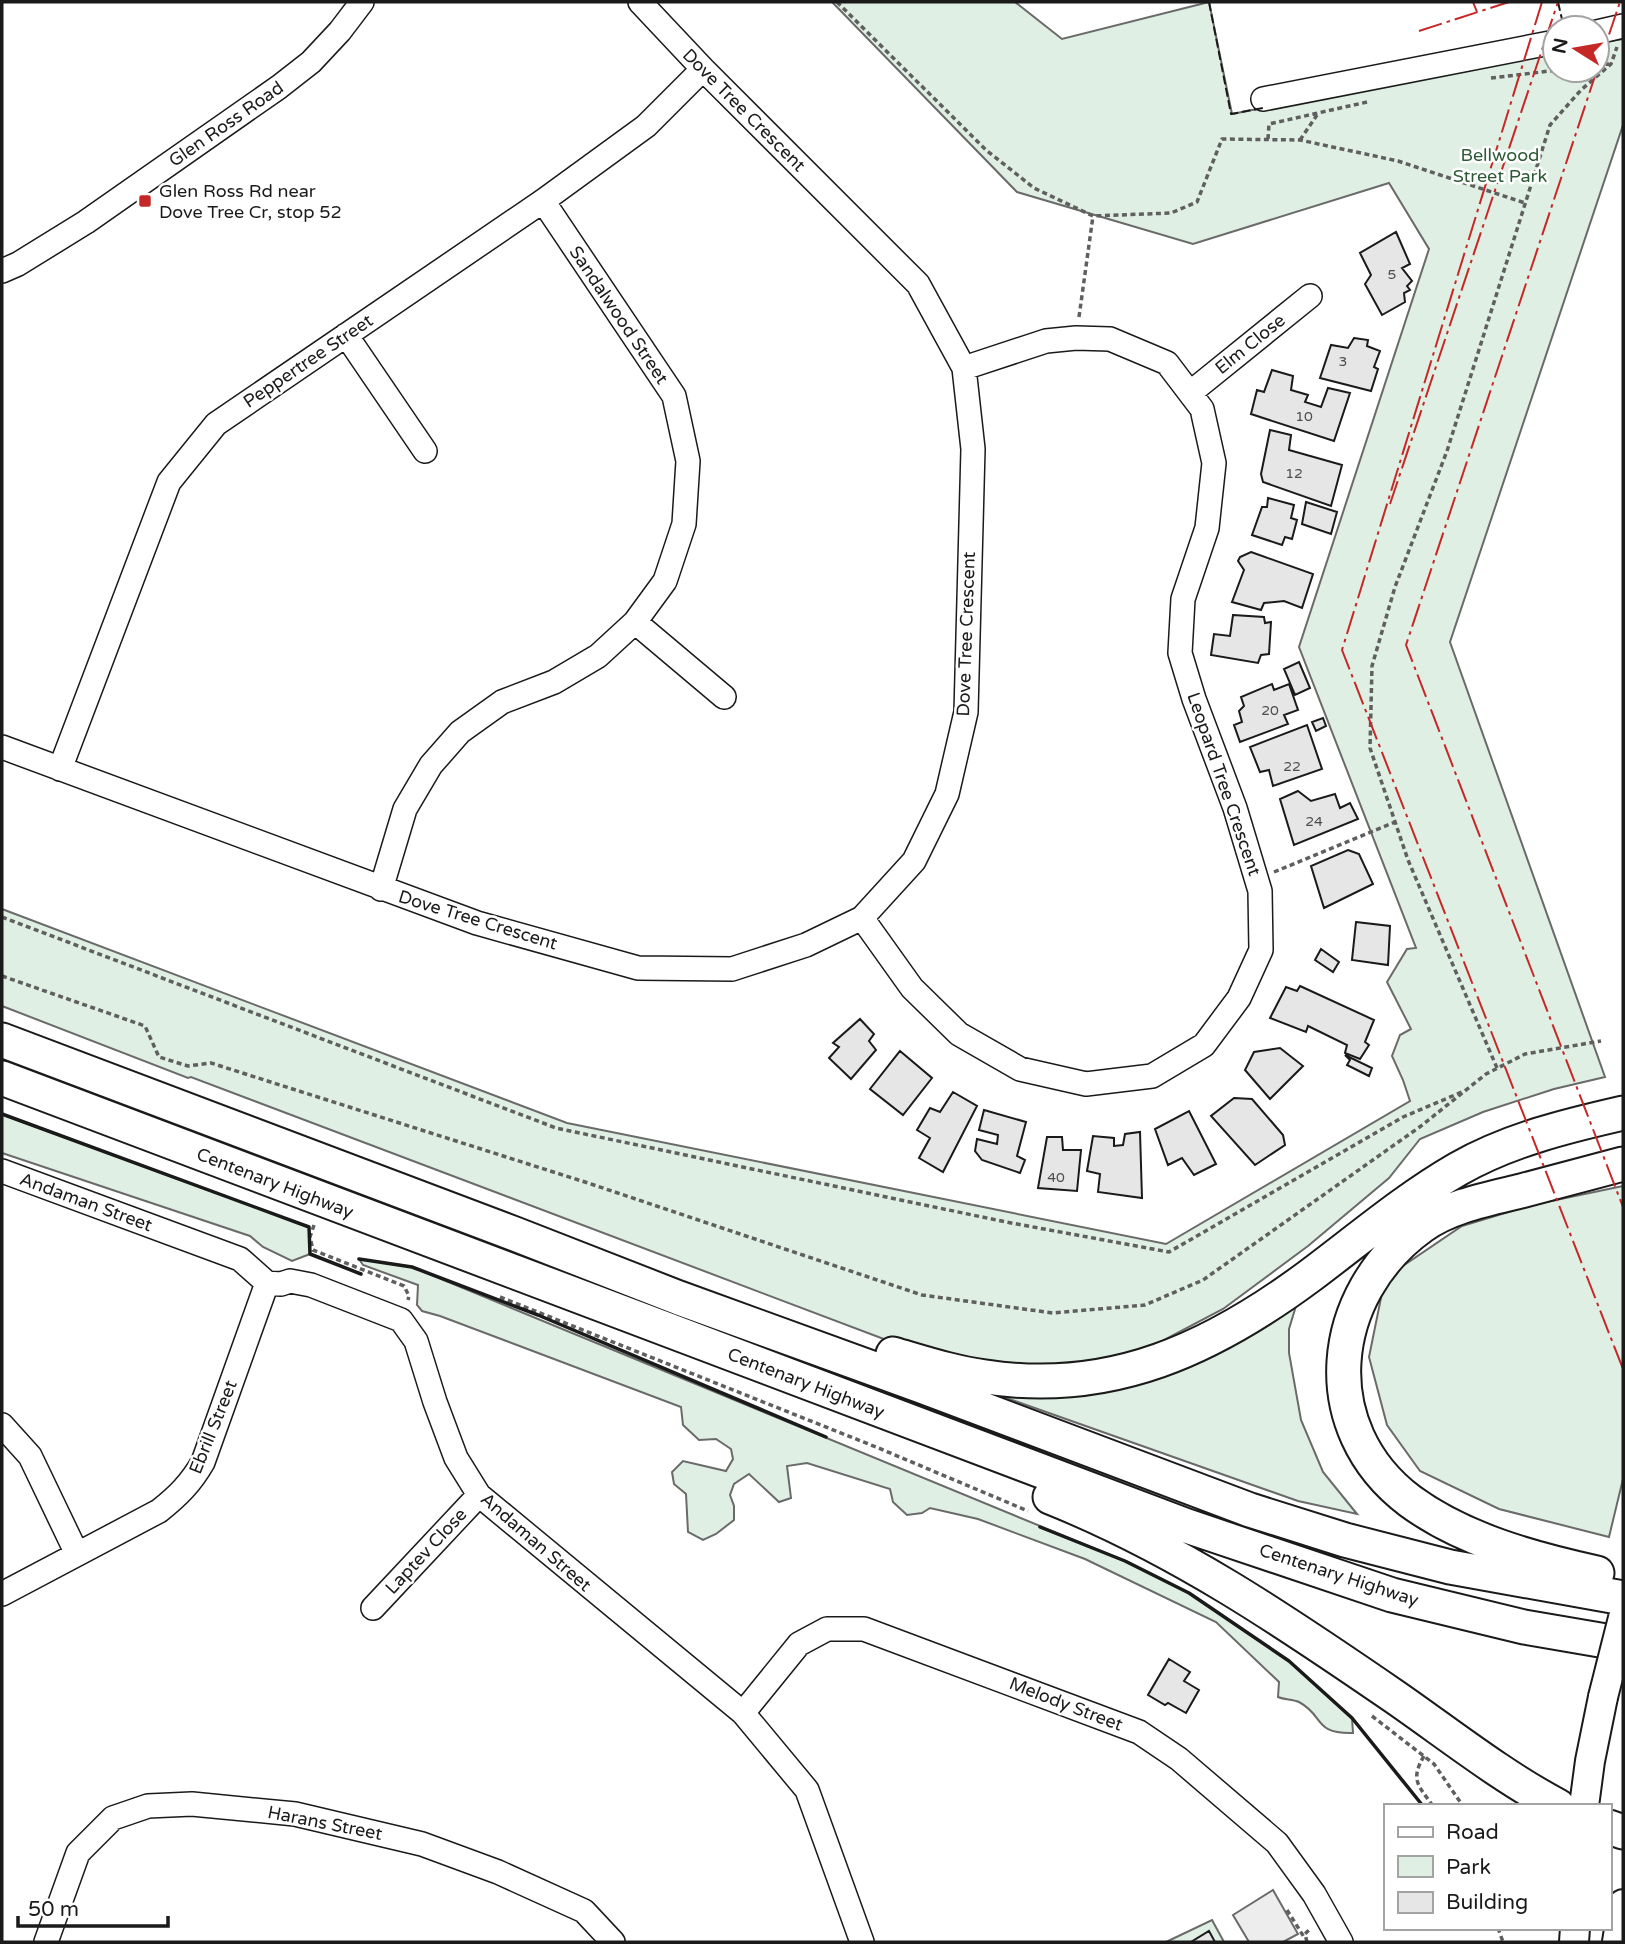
<svg xmlns="http://www.w3.org/2000/svg" width="1625" height="1944" font-family="'Varela Round',sans-serif">
	<rect width="100%" height="100%" fill="#fff"/>
	<path fill="#e0efe3" stroke="#6a6a6a" stroke-width="2" d="M832,2H1015L1062,39L1209,2L1232,114L1555,50V70H1597V43L1623,39V125L1450,642L1605,1077L1554,1089L1483,1112L1420,1139L1389,1178L1308,1246L1223,1309L1130,1358L1045,1371L971,1366L897,1344L191,1077L188,1078L2,1006V909L567,1123L1166,1244L1410,1101L1403,1080L1392,1056L1400,1035L1411,1029L1387,982L1407,949L1416,948L1299,647L1429,249L1389,183L1193,244L1017,192Z
		M2,1114L309,1227L310,1254L292,1261L263,1247L250,1236L2,1153Z
		M1623,1186V1479L1609,1537L1499,1509L1420,1471L1387,1425L1369,1357L1385,1278L1462,1226L1532,1205Z
		M359,1259L412,1267L1125,1561L1189,1593L1289,1661L1352,1718L1353,1733C1313,1734 1325,1716 1299,1702C1292,1699 1285,1700 1278,1697L1279,1682L1216,1622L1085,1559L978,1519L930,1508L922,1513L907,1515L893,1502L890,1489L807,1463L787,1466L791,1498L779,1502L749,1474L734,1484L730,1495L734,1506V1520L716,1534L703,1540L688,1532L686,1494L674,1484L672,1472L683,1461L726,1471L733,1459L731,1449L716,1439L699,1440L683,1425L681,1407L440,1316L422,1311L417,1305L418,1285L363,1265Z
		M1299,1296L1289,1329V1353L1301,1420L1323,1472L1357,1514L1298,1501L978,1388L1084,1391L1190,1366L1237,1339Z
		M1212,1920L1224,1942H1166Z"/>
	<path fill="#ededed" stroke="#6a6a6a" stroke-width="2" d="M1273,1890L1298,1934L1283,1942H1249L1233,1915Z"/>
	<path fill="#e6e6e6" stroke="#1a1a1a" stroke-width="2" d="M1396,232L1410,264L1402,268L1412,281L1407,286L1410,290L1404,293L1405,302L1382,315L1365,284L1371,275L1360,253Z
		M1354,338L1368,340L1367,346L1380,351L1374,367L1378,369L1371,391L1320,378L1331,345L1348,348Z
		M1272,370L1293,376L1291,390L1308,395L1305,402L1321,407L1328,388L1350,393L1334,441L1251,414L1257,390L1264,392Z
		M1270,430L1291,435L1289,450L1342,465L1331,506L1263,482L1261,474Z
		M1268,498L1294,505L1291,518L1297,520L1292,539L1285,537L1282,545L1252,535L1262,507H1267Z
		M1306,502L1337,512L1331,534L1302,524Z
		M1251,552L1313,574L1302,608L1284,601L1264,603L1261,610L1232,602L1244,570L1238,561L1240,557Z
		M1233,615L1264,617L1265,623L1271,622L1269,654L1261,655L1258,663L1211,655L1214,634L1230,636Z
		M1299,662L1310,688L1295,695L1284,669Z
		M1272,684L1274,690L1289,684L1298,710L1284,715L1288,724L1240,742L1234,725L1242,722L1239,711L1244,706L1241,697Z
		M1323,718L1326,726L1316,731L1312,722Z
		M1307,725L1322,769L1273,786L1269,770L1260,772L1250,747Z
		M1298,791L1311,801L1335,794L1340,808L1350,803L1358,819L1294,845L1280,799Z
		M1348,850L1359,854L1373,884L1324,908L1311,866Z
		M1356,922L1390,926L1388,965L1352,960Z
		M1321,949L1339,962L1333,972L1315,960Z
		M1300,986L1374,1020L1365,1042L1369,1045L1360,1059L1345,1053L1347,1045L1308,1026L1306,1032L1270,1018L1286,987L1297,991Z
		M860,1019L874,1034L869,1041L876,1050L851,1079L829,1058L839,1047L833,1043Z
		M1280,1048L1303,1066L1270,1099L1245,1070L1254,1052Z
		M900,1051L932,1078L903,1115L870,1089Z
		M1345,1055L1372,1068L1369,1076L1347,1065L1350,1060Z
		M953,1092L977,1106L943,1172L919,1158L930,1138L917,1130L930,1108L940,1112Z
		M1234,1098L1252,1099L1283,1135L1285,1145L1255,1165L1211,1116Z
		M984,1110L1026,1122L1017,1156L1025,1160L1020,1173L982,1160L975,1151L977,1139L997,1144L998,1135L979,1130Z
		M1189,1111L1216,1164L1194,1175L1182,1158L1168,1165L1155,1129Z
		M1140,1132L1142,1198L1098,1192L1100,1174L1087,1171L1093,1136L1114,1138V1146L1123,1145L1125,1134Z
		M1047,1137H1062L1063,1150H1081L1077,1191L1038,1188Z
		M1169,1659L1190,1672L1184,1681L1199,1690L1186,1713L1168,1703L1165,1705L1148,1695Z
		M1209,1931L1215,1942H1191Z"/>
	<g fill="none" stroke-linecap="round" stroke-linejoin="round">
		<defs>
			<path id="minor" d="M1597,32L1623,26
				M1263,99L1555,42
				M2,271L18,264L86,222L279,87L311,62L340,31L362,2
				M346,335L425,451
				M1190,393L1310,296
				M635,622L724,697
				M2,747L477,923L638,968L732,969L806,945L862,918L914,861L947,794L966,712L973,449L964,368L918,284L703,69L640,2
				M60,769L169,482L216,424L543,201L646,126L703,69
				M381,889L405,809L431,765L460,732L502,702L554,682L598,656L635,622L665,581L684,524L688,461L674,396L543,201
				M862,918L912,988L959,1034L1020,1069L1086,1084L1152,1076L1204,1045L1239,998L1261,950L1260,891L1235,808L1194,699L1180,653L1183,599L1207,528L1214,463L1202,409L1167,363L1110,339L1076,338L1046,341L964,368
				M2,1171L240,1259L267,1283L281,1284L290,1281L311,1285L401,1320L416,1341L435,1402L456,1458L479,1495L743,1713L807,1790L862,1942
				M2,1425L30,1456L77,1554
				M2,1594L159,1511C178,1496 191,1483 203,1462L267,1283
				M373,1608L479,1495
				M743,1713L799,1644L827,1629H864L1139,1732L1179,1759L1277,1843L1314,1894L1341,1942
				M46,1942L78,1853L113,1818L148,1806L192,1804L295,1814L422,1844L498,1872L584,1911L613,1942"/>
			<path id="major" d="M1584,1806L1590,1761L1603,1697
				M1574,1942L1575,1928
				M1617,1942L1623,1904"/>
			<path id="highway" d="M2,1040L515,1234L679,1298L924,1387L1250,1510L1345,1540L1450,1567L1623,1598
				M2,1078L1187,1526L1392,1595L1524,1627L1623,1644
				M893,1354C924,1363 954,1373 986,1377C1112,1396 1213,1348 1311,1275C1359,1239 1406,1199 1458,1169C1509,1140 1566,1126 1623,1113
				M1050,1497C1177,1548 1283,1620 1395,1697C1447,1733 1501,1776 1558,1806
				M1597,1573C1533,1559 1463,1540 1410,1501C1313,1428 1327,1294 1422,1226C1450,1206 1488,1199 1521,1191C1555,1182 1589,1173 1623,1164
				M1609,1827L1623,1832"/>
		</defs>
		<use href="#minor" stroke="#1a1a1a" stroke-width="26"/>
		<use href="#major" stroke="#1a1a1a" stroke-width="32"/>
		<use href="#highway" stroke="#1a1a1a" stroke-width="37"/>
		<path stroke="#5f5f5f" stroke-width="3.5" stroke-dasharray="5 3.5" stroke-linecap="butt" d="M837,2L986,150L1034,188L1093,216L1171,213L1197,202L1222,139L1300,140L1398,161L1525,203
			M1597,65L1609,64
			M1491,78L1558,70
			M1268,139L1269,124L1367,102
			M1300,140L1317,115
			M1079,317L1093,216
			M1274,872L1395,822
			M2,917L556,1128L1006,1222L1169,1252L1403,1117L1462,1092
			M2,976L145,1026L159,1057L188,1066L211,1063L588,1183L922,1295L1053,1313L1145,1305L1203,1280L1421,1126L1486,1074L1525,1054L1601,1041
			M1497,1068L1408,860L1370,748L1372,666L1395,587L1447,451L1550,125L1581,90L1611,64L1617,47
			M314,1225L310,1237L313,1250L404,1286L409,1296L408,1300
			M500,1297L876,1447L1028,1511
			M1372,1716L1434,1764L1463,1806
			M1424,1756C1410,1780 1418,1785 1433,1806
			M1287,1910L1304,1937
			M1498,1928L1503,1942
			M1307,1942L1305,1934L1311,1928"/>
		<use href="#minor" stroke="#fff" stroke-width="23"/>
		<use href="#major" stroke="#fff" stroke-width="28"/>
		<use href="#highway" stroke="#fff" stroke-width="33"/>
		<defs>
			<path id="major-bridge" d="M1603,1697L1623,1618"/>
		</defs>
		<use href="#major-bridge" stroke="#1a1a1a" stroke-width="32" stroke-linecap="butt"/>
		<use href="#major-bridge" stroke="#fff" stroke-width="28"/>
		<path stroke="#1a1a1a" stroke-width="2" stroke-dasharray="9 3.5" stroke-linecap="butt" d="M1209,2L1231,114L1263,108
			M1558,2L1564,28"/>
		<path stroke="#1a1a1a" stroke-width="3.5" d="M2,1114L309,1227L310,1254L361,1274
			M359,1259L412,1267L538,1315L826,1437
			M1040,1527L1125,1561L1189,1593L1289,1661L1352,1718L1423,1806"/>
		<path stroke="#c62828" stroke-width="2" stroke-dasharray="24 5 3.5 5" stroke-linecap="butt" d="M1473,2L1477,12
			M1542,2L1342,650L1623,1369
			M1419,31L1509,2
			M1597,70L1406,645L1623,1207
			M1597,70L1620,2
			M1390,504L1558,2"/>
	</g>
	<rect fill="#c62828" stroke="#fff" stroke-width="2.5" x="138" y="194" width="14" height="14" rx="3.5"/>
	<g text-anchor="middle" stroke-width="5" stroke-linejoin="round" paint-order="stroke">
		<g font-size="14" fill="#4d4d4d">
			<text x="1392" y="279">5</text>
			<text x="1343" y="366">3</text>
			<text x="1304" y="421">10</text>
			<text x="1294" y="478">12</text>
			<text x="1270" y="715">20</text>
			<text x="1292" y="771">22</text>
			<text x="1314" y="826">24</text>
			<text x="1056" y="1182">40</text>
		</g>
		<g font-size="18" fill="#1a1a1a" stroke="#fff">
			<text transform="translate(744 110) rotate(45)" y="6">Dove Tree Crescent</text>
			<text transform="translate(226 124) rotate(-35)" y="6">Glen Ross Road</text>
			<text transform="translate(619 315) rotate(56)" y="6">Sandalwood Street</text>
			<text transform="translate(1250 344) rotate(-39)" y="6">Elm Close</text>
			<text transform="translate(308 361) rotate(-34)" y="6">Peppertree Street</text>
			<text transform="translate(966 634) rotate(-88)" y="6">Dove Tree Crescent</text>
			<text transform="translate(1224 784) rotate(71)" y="6">Leopard Tree Crescent</text>
			<text transform="translate(478 920) rotate(17)" y="6">Dove Tree Crescent</text>
			<text transform="translate(275 1183) rotate(21)" y="6">Centenary Highway</text>
			<text transform="translate(86 1202) rotate(20)" y="6">Andaman Street</text>
			<text transform="translate(806 1383) rotate(21)" y="6">Centenary Highway</text>
			<text transform="translate(213 1427) rotate(-68)" y="6">Ebrill Street</text>
			<text transform="translate(536 1542) rotate(41)" y="6">Andaman Street</text>
			<text transform="translate(426 1551) rotate(-47)" y="6">Laptev Close</text>
			<text transform="translate(1339 1575) rotate(18)" y="6">Centenary Highway</text>
			<text transform="translate(1066 1704) rotate(21)" y="6">Melody Street</text>
			<text transform="translate(325 1823) rotate(11)" y="6">Harans Street</text>
		</g>
		<g font-size="18" fill="#2b5a34" stroke="#fff">
			<text x="1500" y="161">Bellwood<tspan x="1500" dy="21">Street Park</tspan></text>
		</g>
		<g font-size="18" fill="#1a1a1a" stroke="#fff" text-anchor="start">
			<text x="159" y="197">Glen Ross Rd near<tspan x="159" dy="21">Dove Tree Cr, stop 52</tspan></text>
		</g>
	</g>
	<rect width="1625" height="1944" fill="none" stroke="#1a1a1a" stroke-width="7"/>
	<rect x="1384" y="1804" width="228" height="126" fill="#ffffff" stroke="#a3a3a3" stroke-width="2"/>
	<rect x="1398" y="1827" width="35" height="10" fill="#ffffff" stroke="#a3a3a3" stroke-width="2"/>
	<text x="1446" y="1839" font-size="21" fill="#1a1a1a">Road</text>
	<rect x="1398" y="1856" width="35" height="21" fill="#e0efe3" stroke="#a3a3a3" stroke-width="2"/>
	<text x="1446" y="1874" font-size="21" fill="#1a1a1a">Park</text>
	<rect x="1398" y="1892" width="35" height="21" fill="#e6e6e6" stroke="#a3a3a3" stroke-width="2"/>
	<text x="1446" y="1909" font-size="21" fill="#1a1a1a">Building</text>
	<g transform="translate(1576 49) rotate(281)"><circle r="33" fill="#ffffff" stroke="#a3a3a3" stroke-width="2"/>
	<path d="M0-5L12 26L0 18L-12 26Z" fill="#c62828"/>
	<text y="-10" font-size="19" font-weight="bold" text-anchor="middle" fill="#1a1a1a">N</text>
	</g>
	<path d="M18 1916v10h150v-10" fill="none" stroke="#1a1a1a" stroke-width="3.5"/>
	<text x="28" y="1916" font-size="21" fill="#1a1a1a" stroke="#ffffff" stroke-width="5" paint-order="stroke">50 m</text>
</svg>
